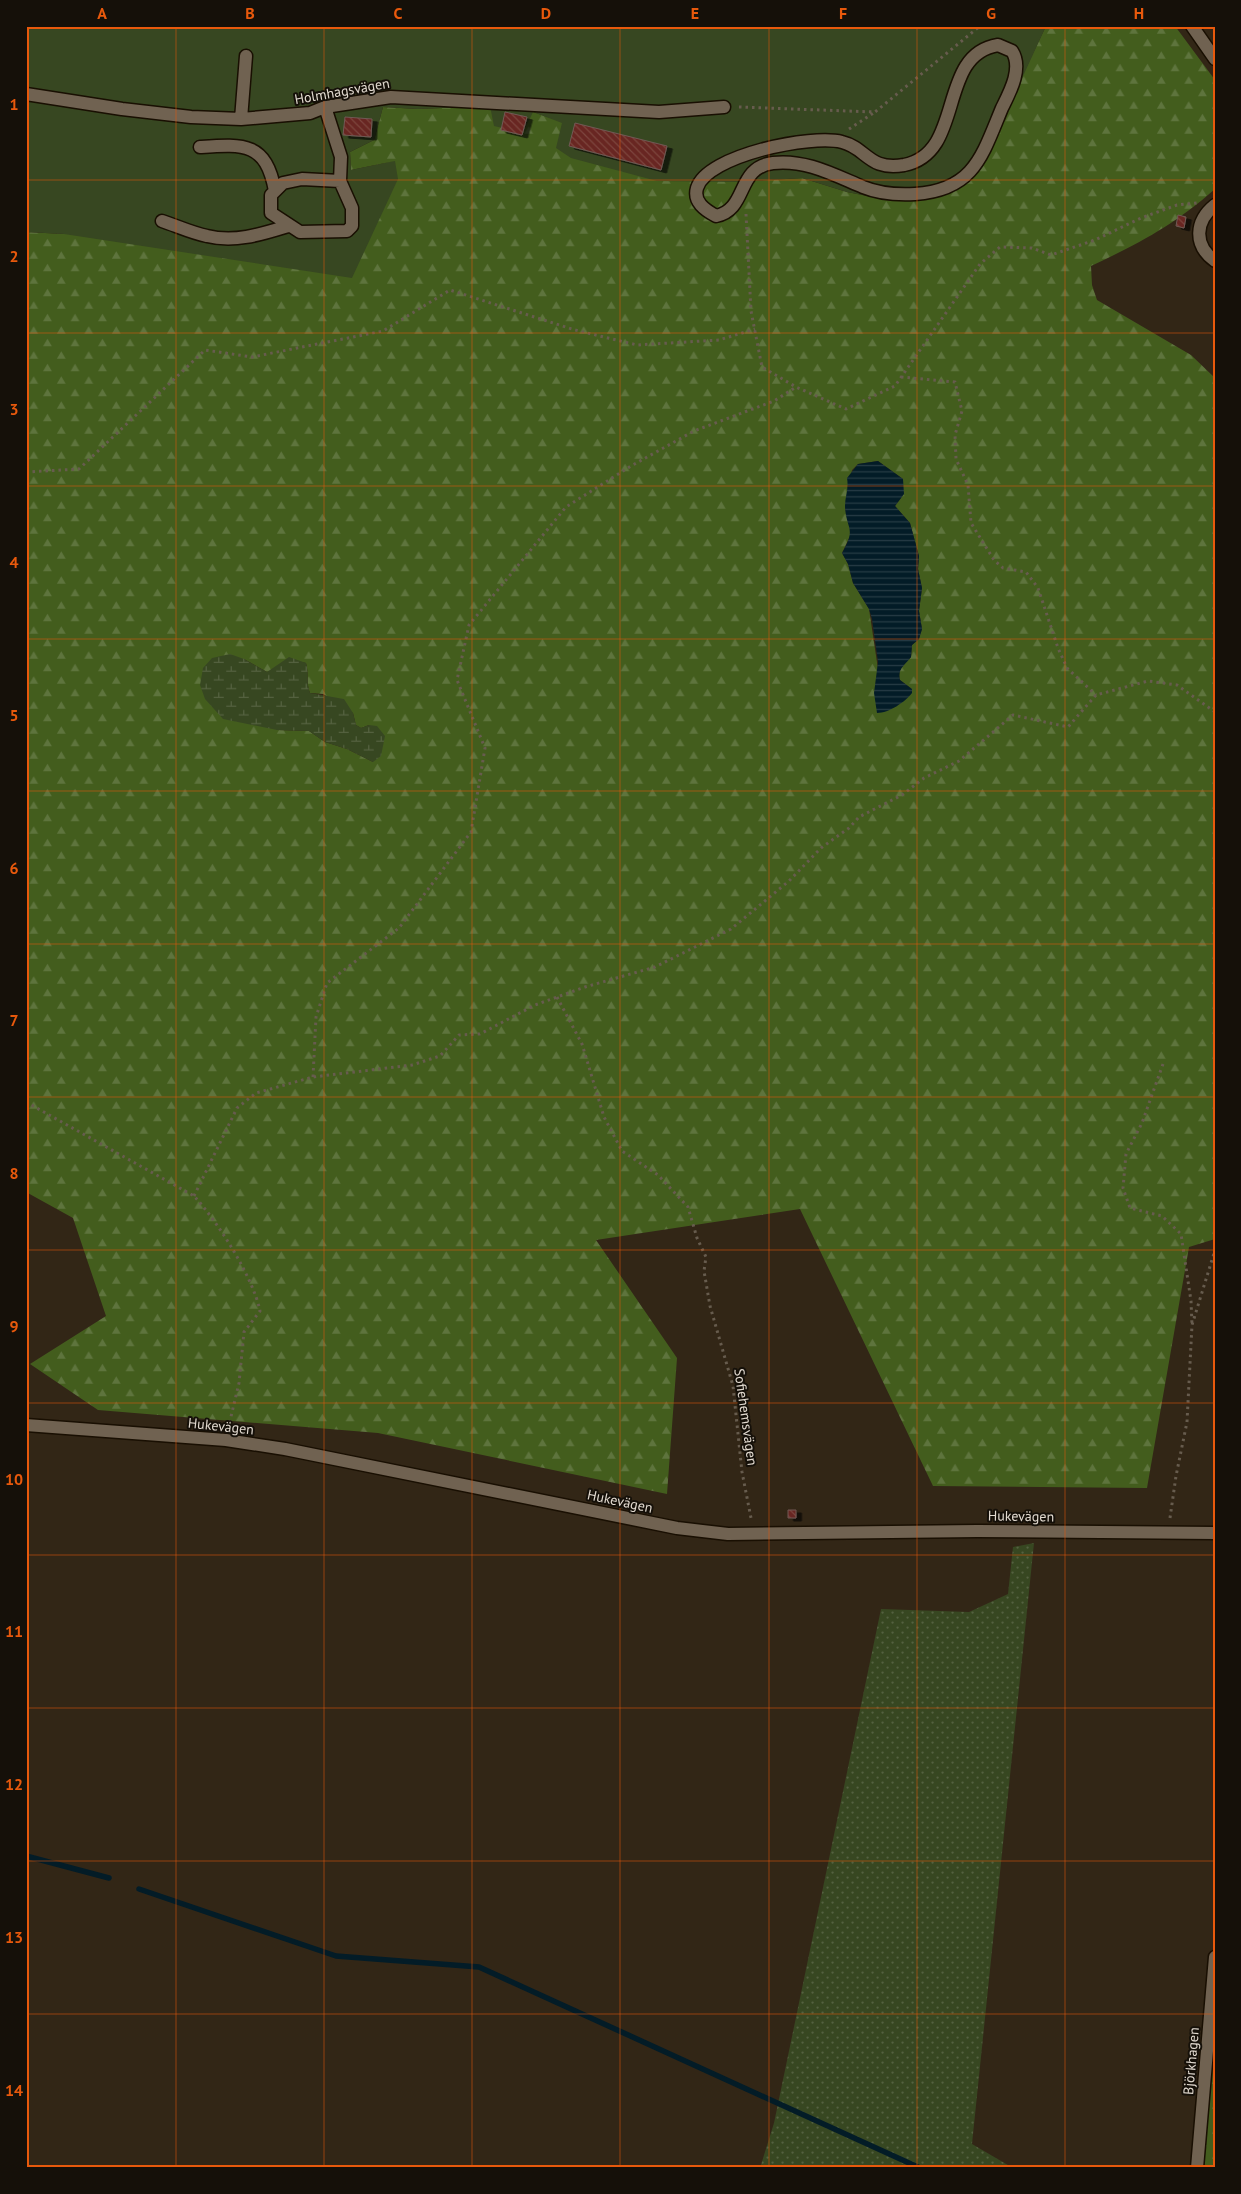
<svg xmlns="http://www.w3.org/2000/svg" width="1241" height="2194" font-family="'PT Sans',sans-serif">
	<defs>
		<pattern id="grass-dots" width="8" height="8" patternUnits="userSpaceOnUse" patternTransform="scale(1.25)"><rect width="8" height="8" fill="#374721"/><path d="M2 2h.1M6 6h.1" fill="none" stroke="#546140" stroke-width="1.8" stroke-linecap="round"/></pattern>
		<pattern id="forest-firs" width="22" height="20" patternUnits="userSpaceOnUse" patternTransform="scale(1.25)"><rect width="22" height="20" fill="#435d1d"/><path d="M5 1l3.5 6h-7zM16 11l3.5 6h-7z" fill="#5e743d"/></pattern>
		<pattern id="wetland-marsh" width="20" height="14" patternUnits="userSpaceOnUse" patternTransform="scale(1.25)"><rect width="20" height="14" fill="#374721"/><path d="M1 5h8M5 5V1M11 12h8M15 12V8" fill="none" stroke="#546140"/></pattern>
		<pattern id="water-rules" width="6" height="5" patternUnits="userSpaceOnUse" patternTransform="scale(1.25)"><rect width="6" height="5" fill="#031c27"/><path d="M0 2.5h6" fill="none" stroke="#273c45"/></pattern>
		<pattern id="building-back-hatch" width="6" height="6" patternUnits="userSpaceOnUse" patternTransform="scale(1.25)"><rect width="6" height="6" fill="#682620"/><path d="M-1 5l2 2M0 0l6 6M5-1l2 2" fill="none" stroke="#7d453f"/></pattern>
		<filter id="shadow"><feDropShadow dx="5.5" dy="3" stdDeviation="0" flood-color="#0009"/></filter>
	</defs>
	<rect width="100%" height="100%" fill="#322616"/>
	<path fill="url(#grass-dots)" d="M1034,1543L972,2144L1013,2168H760L774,2123L881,1609L969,1612L1008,1594L1013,1547Z"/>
	<path fill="url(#forest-firs)" fill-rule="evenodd" d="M1046,26H1175L1215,80V189C1174,225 1140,243 1091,266L1092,285L1097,300L1191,355L1215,378V1239L1189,1247L1147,1488L933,1486L800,1209L596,1240L677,1358L667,1494L378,1433L98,1410L30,1364L106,1316L73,1218L26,1192V232L64,234L395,161L351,170L350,152L374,140L383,107L418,109L490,106L533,112L741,182L802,178L847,192L888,200L1015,91ZM878,461L903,479L901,498L895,506L910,523L919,556L918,569L922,588L919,611L922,629L919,639L912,645L911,657C904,665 897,669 900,680L912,689L878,669L869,609L853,583L848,564L842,553L850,536V523L845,509L852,470L858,464ZM244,659L267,672L297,661L306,663C309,673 306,683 310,693L323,694L353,713L356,725L361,728L369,725L373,762L347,749L325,742L309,731L277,730Z
		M1215,2005V2168H1203Z"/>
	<path fill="url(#wetland-marsh)" d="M230,654L244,659L267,672L289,657L306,663C309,673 306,683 310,693L344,699L353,713L356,725L361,728L369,725L377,726L385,736L381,756L373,762L347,749L325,742L309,731L277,730L223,719L205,699L200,685L203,668L212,658Z"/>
	<path fill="#374721" d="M26,26H1046L985,159L941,193L888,200L847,192L802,178L741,182L657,181L571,158L556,148L562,123L533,112L523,133L494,126L490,106L418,109L383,107L374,140L350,152L351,170L395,161L398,179L352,278L64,234L26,232Z"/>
	<path fill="url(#water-rules)" d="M878,461L903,479L904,494L895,506L910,523L919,556L918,569L922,588L919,611L922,629L919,639L912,645L911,657C905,665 897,669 900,680L912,689V693C905,702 889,713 877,713L874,693L878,662L872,619L869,609L853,583L848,564L842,553C857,527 846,530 845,506C845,496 849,489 847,478L858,464Z"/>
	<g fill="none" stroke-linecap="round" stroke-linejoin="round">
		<path stroke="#031c27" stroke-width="5.5" d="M26,1856L109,1878
			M139,1889L336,1956L479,1967L920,2168"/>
	</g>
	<path fill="url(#building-back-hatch)" stroke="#705955" filter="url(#shadow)" d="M505,112L527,117L522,135L501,130Z
		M345,117L372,119L371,137L343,135Z
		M575,123L667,146L661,170L569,146Z
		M1178,215L1186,217L1184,228L1176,226Z
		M788,1510H796V1518H788Z"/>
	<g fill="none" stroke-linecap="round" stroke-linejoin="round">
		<defs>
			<path id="minor" d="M1192,26L1215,59
				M998,45L1012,51C1023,68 1010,92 1002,108C982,156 974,190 915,194C897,195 880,194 863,187C834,175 805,159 773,163C736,167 748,210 716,216C705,210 693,202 697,188C707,155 812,134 842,142C867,148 868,171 904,165C966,153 936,55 998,45Z
				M26,94L122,109L191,117L241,119L310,113L325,107L391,97L659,112L724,107
				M325,107L341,157L340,181L352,208V226L347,231L300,232L271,213V195L283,183L302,179L340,181
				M241,119L246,56
				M200,147C244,144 266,142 275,191
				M1215,205C1195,221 1193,245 1215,261
				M162,221C177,226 192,233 207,236C235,243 262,234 288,226
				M26,1425L226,1440L285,1449L677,1528L728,1534L977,1531L1215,1533
				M1197,2168L1215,1957"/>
		</defs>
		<use href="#minor" stroke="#190f02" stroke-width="15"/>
		<path stroke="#675c4e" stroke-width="3" stroke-dasharray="2.5 4" stroke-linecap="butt" d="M739,107L875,112L980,26
			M849,129L875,112
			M746,214L751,311L762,367L796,387L846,409L895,386L980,264L1000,247L1032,248L1051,255L1095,240L1141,218L1177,205L1197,203
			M901,377L955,382L962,411L955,435L956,459L968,485L971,523L994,560L1003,568L1026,572L1038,588L1058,648L1067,668L1096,695
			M26,472L79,469L205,350L252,357L383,331L450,290L575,330L637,345L719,340L755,329
			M557,997L582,1044L604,1117L622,1151L658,1175L688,1207L697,1238L706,1257L704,1271L710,1306L733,1386L742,1472L751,1518
			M1163,1064L1142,1123L1126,1154L1123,1188L1130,1208L1162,1216L1181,1234L1191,1301L1192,1325
			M313,1077L316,1017L327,983L399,928L471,832L485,748L457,680L469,625L566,507L631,466L694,431L774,401L796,387
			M26,1102L194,1196C218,1222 253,1277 260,1311L244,1332L239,1383L229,1425
			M194,1196L237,1108L256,1093L313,1077L412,1065L440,1056L459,1035L480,1034L535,1005L585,987L655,967L731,929L789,881L821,848L849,828L859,817L902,795L924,778L959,761L1013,715L1068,727L1096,695L1148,681L1177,685L1215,712
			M1170,1518L1176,1476L1187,1422L1192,1325L1215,1250"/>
		<use href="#minor" stroke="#706251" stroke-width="12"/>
	</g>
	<path fill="none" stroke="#e8590c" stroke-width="1" stroke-opacity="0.55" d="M176,26V2168M324,26V2168M472,26V2168M620,26V2168M769,26V2168M917,26V2168M1065,26V2168M26,180H1215M26,333H1215M26,486H1215M26,639H1215M26,791H1215M26,944H1215M26,1097H1215M26,1250H1215M26,1403H1215M26,1555H1215M26,1708H1215M26,1861H1215M26,2014H1215"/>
	<g text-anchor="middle" stroke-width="4" stroke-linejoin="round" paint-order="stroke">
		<g font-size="14" fill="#e2dad0" stroke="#151009">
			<text transform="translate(342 91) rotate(-10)" y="5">Holmhagsvägen</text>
			<text transform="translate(746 1417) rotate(82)" y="5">Sofiehemsvägen</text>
			<text transform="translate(221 1426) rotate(6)" y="5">Hukevägen</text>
			<text transform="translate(620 1501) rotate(12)" y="5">Hukevägen</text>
			<text transform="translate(1021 1516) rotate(1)" y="5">Hukevägen</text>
			<text transform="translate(1191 2061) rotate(-85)" y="5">Björkhagen</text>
		</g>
	</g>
	<rect width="1241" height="2194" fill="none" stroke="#151009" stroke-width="55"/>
	<rect x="28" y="28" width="1186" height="2138" fill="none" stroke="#e8590c" stroke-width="2"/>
	<g font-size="16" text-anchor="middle" font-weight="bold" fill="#e8590c">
		<text x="102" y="19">A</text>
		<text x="250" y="19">B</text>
		<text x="398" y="19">C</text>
		<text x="546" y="19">D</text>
		<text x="695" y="19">E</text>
		<text x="843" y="19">F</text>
		<text x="991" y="19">G</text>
		<text x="1139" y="19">H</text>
		<text x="14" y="110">1</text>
		<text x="14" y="262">2</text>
		<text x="14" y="415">3</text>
		<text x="14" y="568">4</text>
		<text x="14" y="721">5</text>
		<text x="14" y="874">6</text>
		<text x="14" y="1026">7</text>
		<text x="14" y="1179">8</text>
		<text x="14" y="1332">9</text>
		<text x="14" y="1485">10</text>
		<text x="14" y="1637">11</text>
		<text x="14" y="1790">12</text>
		<text x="14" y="1943">13</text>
		<text x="14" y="2096">14</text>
	</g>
</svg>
